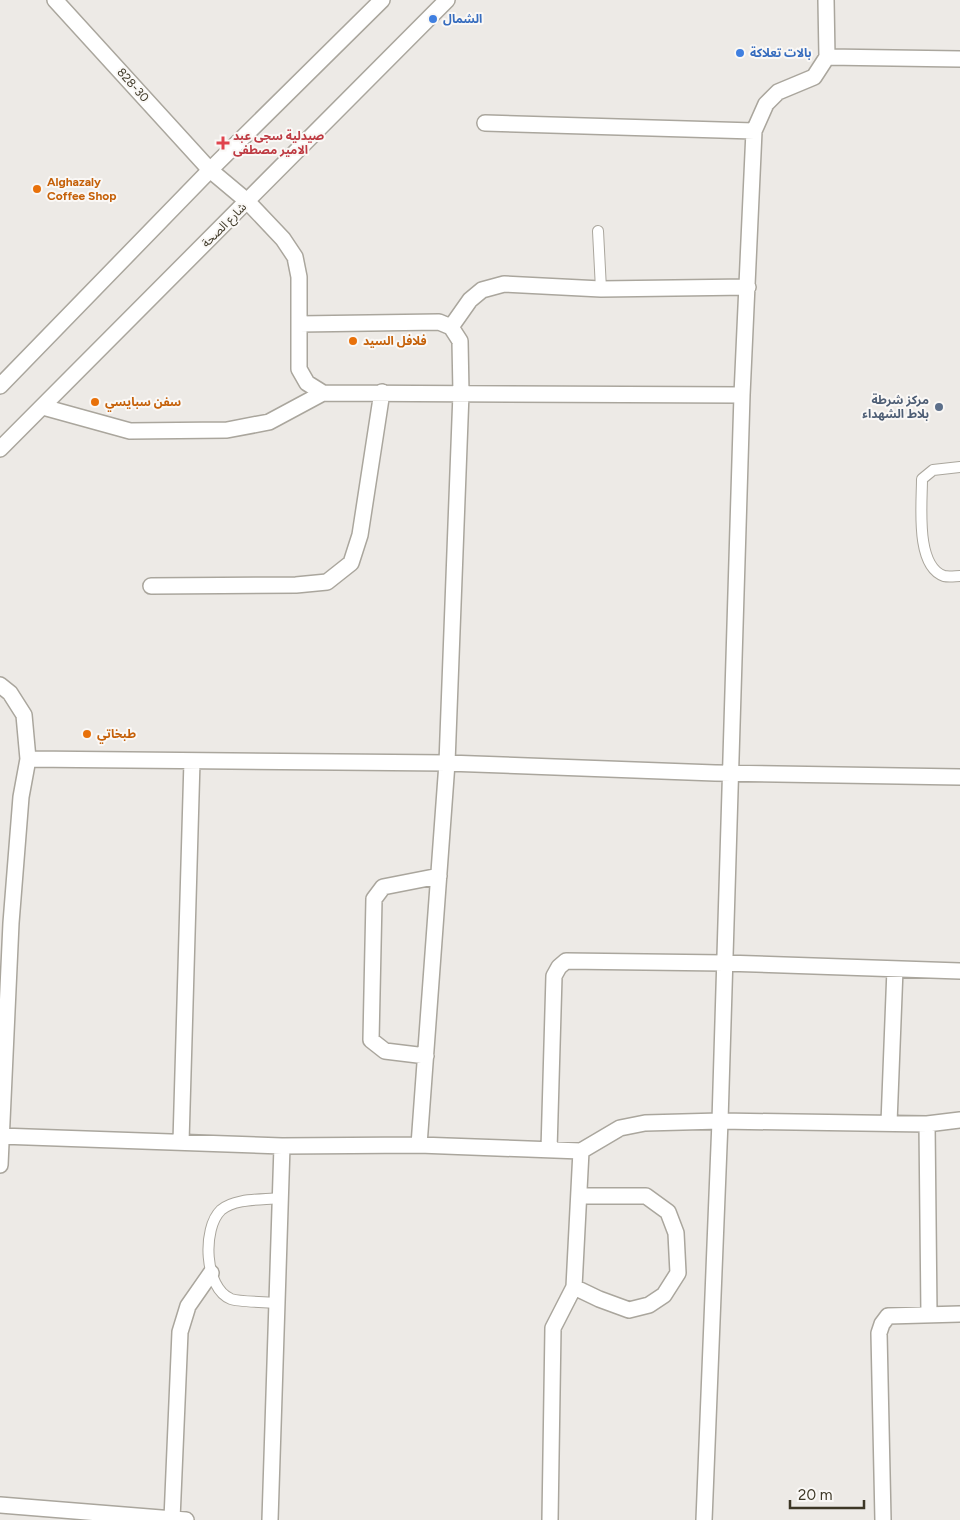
<svg xmlns="http://www.w3.org/2000/svg" width="960" height="1520" font-family="Figtree,'Noto Sans Arabic',sans-serif">
	<rect width="100%" height="100%" fill="#edeae6"/>
	<g fill="none" stroke-linecap="round" stroke-linejoin="round">
		<defs>
			<path id="service" d="M598,231L601,289
				M960,467L933,470L922,479C922,504 915,566 944,576C949,577 956,576 960,576
				M277,1303C267,1302 239,1302 231,1299C204,1288 202,1228 221,1210C235,1198 262,1200 280,1198"/>
			<path id="minor" d="M55,0L210,170L247,201L283,239L295,257L299,277V369L307,383L323,393L742,395
				M827,57L960,59
				M485,123L754,131
				M299,324L439,322L451,327L460,341L461,393L447,763L419,1145
				M451,327L470,300L482,290L504,284L601,289L748,287
				M43,407L130,431L227,430L269,422L323,393
				M151,586L296,585L327,582L351,563L360,535L382,392
				M0,685L10,693L24,715L28,759L21,797L11,923L0,1165
				M28,759L447,763L715,773L960,777
				M426,1056L385,1051L371,1040L374,899L383,887L439,876
				M889,1123L895,969
				M927,1124L929,1314
				M0,1136L282,1146L419,1145L581,1151L620,1128L645,1123L720,1121L927,1124L960,1120
				M181,1142L192,761
				M549,1150L554,976L559,967L566,961L724,963L960,971
				M574,1287L599,1299L629,1310L649,1305L664,1295L678,1273L676,1233L668,1212L646,1196H580
				M0,1505L186,1520
				M172,1519L180,1332L188,1306L211,1273
				M270,1520L282,1146
				M550,1520L553,1328L574,1287L581,1151
				M704,1520L720,1121L742,395L754,131L766,104L778,92L814,77L827,57L826,0
				M883,1520L879,1333L882,1324L888,1316L960,1314"/>
			<path id="tertiary" d="M0,386L210,170L382,0
				M0,449L447,0"/>
		</defs>
		<use href="#service" stroke="#aaa69d" stroke-width="12"/>
		<use href="#minor" stroke="#aaa69d" stroke-width="18"/>
		<use href="#tertiary" stroke="#aaa69d" stroke-width="18"/>
		<use href="#service" stroke="#fff" stroke-width="10"/>
		<use href="#minor" stroke="#fff" stroke-width="15"/>
		<use href="#tertiary" stroke="#fff" stroke-width="15"/>
	</g>
	<g fill="#3f7fe0" stroke="#faf8f6" stroke-width="2">
		<circle cx="433" cy="19" r="5"/>
		<circle cx="740" cy="53" r="5"/>
	</g>
	<path fill="#e0444e" stroke="#faf8f6" stroke-width="2" d="M220.5 135.5h5v5h5v5h-5v5h-5v-5h-5v-5h5z"/>
	<g fill="#e8710a" stroke="#faf8f6" stroke-width="2">
		<circle cx="37" cy="189" r="5"/>
		<circle cx="353" cy="341" r="5"/>
		<circle cx="95" cy="402" r="5"/>
		<circle cx="87" cy="734" r="5"/>
	</g>
	<circle fill="#5c6f8a" stroke="#faf8f6" stroke-width="2" cx="939" cy="407" r="5"/>
	<g text-anchor="middle" stroke-width="4" stroke-linejoin="round" paint-order="stroke">
		<g font-size="12" font-weight="bold" fill="#366cbe" stroke="#faf8f6" text-anchor="start">
			<text x="443" y="23">الشمال</text>
			<text x="750" y="57">بالات تعلاكة</text>
		</g>
		<g font-size="12" fill="#3d3726" stroke="#faf8f6">
			<text transform="translate(133 85) rotate(48)" y="4">828-30</text>
			<text transform="translate(224 225) rotate(-45)" y="4">شارع الصحة</text>
		</g>
		<g font-size="12" font-weight="bold" fill="#be3a42" stroke="#faf8f6" text-anchor="start">
			<text x="233" y="140">صيدلية سجى عبد<tspan x="233" dy="14">الامير مصطفى</tspan></text>
		</g>
		<g font-size="12" font-weight="bold" fill="#c56008" stroke="#faf8f6" text-anchor="start">
			<text x="47" y="186">Alghazaly<tspan x="47" dy="14">Coffee Shop</tspan></text>
			<text x="363" y="345">فلافل السيد</text>
			<text x="105" y="406">سفن سبايسي</text>
			<text x="97" y="738">طبخاتي</text>
		</g>
		<g font-size="12" font-weight="bold" fill="#4e5e75" stroke="#faf8f6" text-anchor="end">
			<text x="929" y="404">مركز شرطة<tspan x="929" dy="14">بلاط الشهداء</tspan></text>
		</g>
	</g>
	<path d="M790 1500v8h74v-8" fill="none" stroke="#3d3726" stroke-width="2.5"/>
	<text x="798" y="1500" font-size="15" fill="#3d3726" stroke="#faf8f6" stroke-width="4" paint-order="stroke">20 m</text>
</svg>
